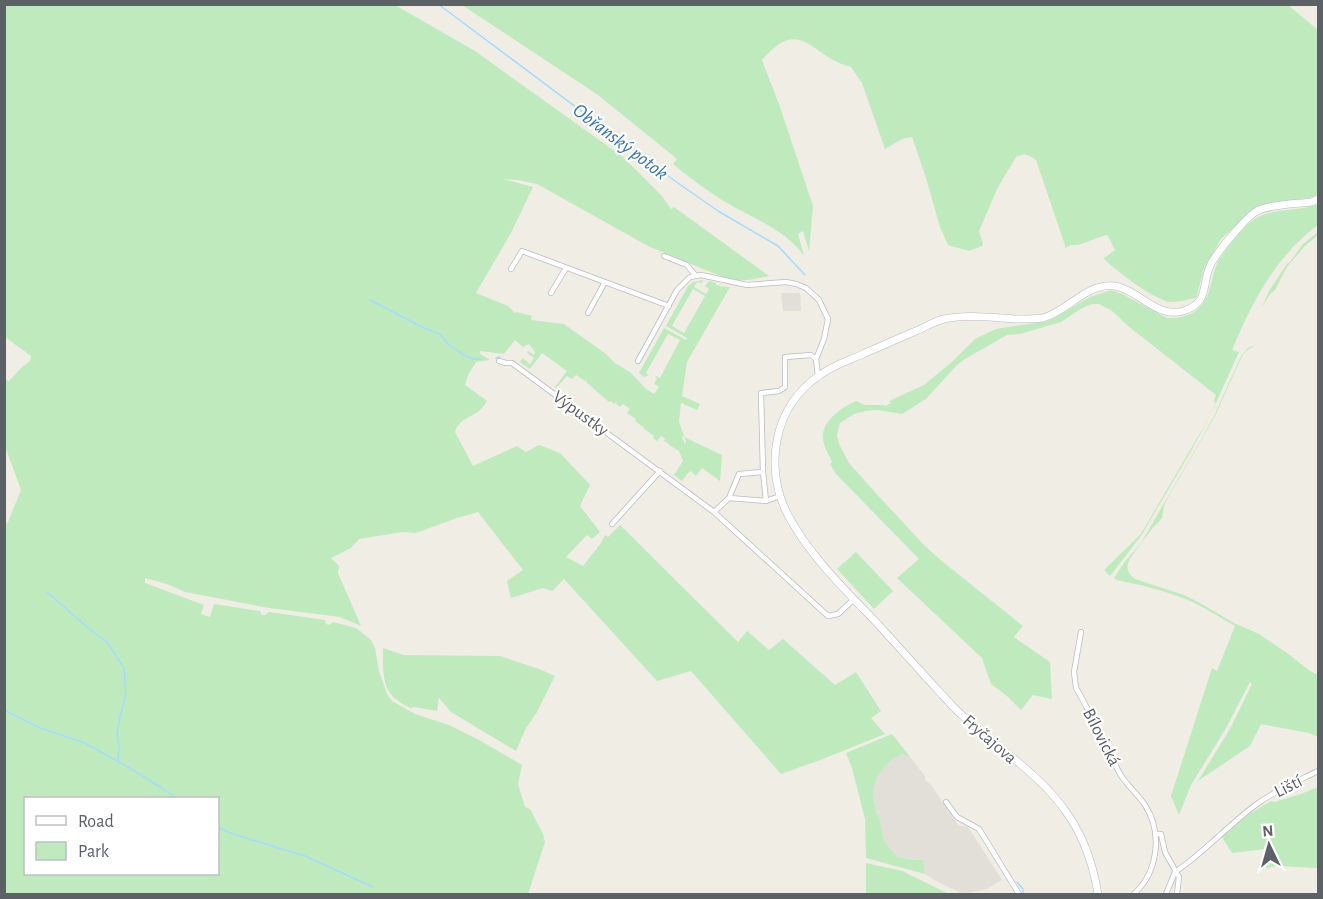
<svg xmlns="http://www.w3.org/2000/svg" width="1323" height="899" font-family="'Alegreya Sans',sans-serif">
	<rect width="100%" height="100%" fill="#f0ede4"/>
	<path fill="#e1dfd8" d="M781,293H800L801,311H783Z
		M902,754L910,757L925,776V780L931,785L958,825L968,827L1002,880L987,889L963,894L936,881L925,874L923,860L897,857L884,841L879,815L876,814L873,788L875,778L892,758Z"/>
	<path fill="#bfeabe" fill-rule="evenodd" d="M5,5H395L475,51L623,157L662,196L671,209L674,207L769,276L749,280H732L708,271L648,246L537,184L518,180L503,179L533,187L511,233L476,293L508,306L515,313L517,312L532,316L531,320L564,324L606,354L615,363L631,373L646,389L654,394L659,387L654,384L657,378L654,375L660,378L680,340L668,334L647,371L650,373L647,371L646,373L649,375L644,377L639,373L664,328L686,340L687,338L666,326L688,286L693,282L703,280L702,283L697,282L694,287L706,294L709,289L705,286L709,281L716,283V285L727,287H730L687,362L682,396L700,404L697,410L681,403L679,422L684,436L682,437L685,444L686,442L684,437L722,455L720,481L702,468L696,476L691,471L688,473L682,481L674,475L683,461L679,451L669,445V444L664,441L665,439L661,436L657,441L653,438L654,436L643,428L645,425L643,427L635,421L636,419L627,413L630,409L623,404L620,407L616,404L617,401L614,404L611,401L609,402L586,382L587,379L585,381L576,375L572,379L567,376L556,388L555,387L567,371L542,353L530,369L520,362L523,358L530,364L534,358L527,353L528,351L534,355L535,352L529,344L523,347L515,340L504,354L480,351V354L490,360L476,362L468,375L465,385L487,401C485,404 483,407 481,409C472,418 459,418 455,432L473,466L517,446L526,452L539,445L560,453L590,485L580,506L600,532L592,539L587,535L566,557L583,566L601,543L605,535L608,537L620,525L738,642L747,631L769,650L783,639L835,685L856,672L881,711L871,718L885,734L823,759L781,774L691,671L657,681L564,579L552,591L543,588L511,598L507,581L523,570L478,512L457,518L416,533L402,532L359,539L351,548L331,558L339,566L338,573L361,626L340,617L269,608L185,592L167,584L145,578V583L204,605L201,614L210,617L214,604L260,611L262,615H265L269,612L325,620L326,624L329,625L333,622L356,628L371,640L375,648L379,671L387,694L392,701L415,714L449,725L479,740L522,765L518,784L525,807L530,809L543,834L545,842L528,894H5L4,526L8,522L21,490L5,446V379L9,381L21,368L30,361L31,356L5,337ZM693,289L705,296L684,333L672,326ZM26,798H218V874H26Z
		M462,5H1288L1318,30V193L1314,197L1271,203L1255,209L1221,239L1204,269L1196,298C1188,299 1180,302 1172,302C1156,302 1117,271 1104,259V258L1115,250L1108,236L1106,235L1078,245H1071L1065,248V245L1036,160L1030,156L1024,154L1016,157L997,189L979,231L983,244L982,246L969,251L948,245L940,227L926,178L912,137L902,139L885,149L862,83L851,67C811,58 802,14 762,60L780,107L813,206L809,251L803,231L798,234L804,256C787,231 753,218 727,203C707,191 690,178 673,164L677,159L598,95Z
		M1318,204V225C1276,256 1252,302 1232,350L1239,352L1210,416L1191,451L1141,536L1110,576L1104,570L1140,535L1145,527L1210,416L1215,404L1214,400L1216,395L1128,326L1112,311L1099,304H1093L1084,307L1061,322L1020,334L1007,335L965,359L956,366L926,399L902,414L878,410L865,411L854,414L840,423L837,435L839,444L849,463L873,490L924,545L943,562L1023,626L1014,637L1050,662L1052,699L1033,695L1021,710L1007,696L991,684L982,658L897,578L919,559L836,474L830,464L832,462C829,455 824,447 823,439C821,421 842,407 856,401L865,405H884L885,406L891,403L889,401L924,385L953,361L975,339L996,329L1048,321L1090,297L1111,290L1122,294L1167,318C1187,319 1203,311 1209,291C1212,282 1213,273 1217,264C1221,254 1243,228 1252,221C1269,207 1299,212 1318,204Z
		M1318,232V235L1304,247L1287,267L1275,290L1270,294L1262,307L1269,291L1287,264L1290,262L1303,244Z
		M1257,344L1246,351L1242,356L1215,416L1166,501L1164,506L1162,518L1151,530L1131,557C1125,566 1127,573 1135,579L1184,595L1200,603L1234,623L1259,634L1291,656L1310,671L1318,675V737L1309,733L1261,724L1250,746L1198,781L1230,729L1252,684L1250,682L1226,728L1191,785L1179,815L1171,796L1212,668L1217,671L1235,626C1219,617 1203,606 1185,599C1163,590 1140,585 1117,580L1114,578L1124,563L1141,543L1199,443L1214,416L1241,356L1248,348Z
		M856,552L893,591L874,609L837,569Z
		M383,648L404,655L500,656L539,669L555,676L537,712L526,728L516,751L451,712L439,698L437,711L414,707L410,708C406,706 401,703 397,700C381,689 383,665 383,648Z
		M892,734L910,757L902,754C893,758 889,761 883,769C869,786 874,794 876,814L879,815L884,841L897,857L910,859L923,860L925,874L866,858L865,819L852,768L846,753Z
		M1318,787V868L1276,866L1266,868V849L1232,853L1222,837L1248,815L1271,801L1274,802L1301,794Z
		M866,863L902,871L949,894H866Z"/>
	<g fill="none" stroke-linecap="round" stroke-linejoin="round">
		<path stroke="#a5dbff" stroke-width="1.5" d="M438,4L675,181L718,211L778,246L805,275
			M370,300L424,328L440,334L448,344L464,355L473,359H481
			M496,358L500,357
			M47,592L88,628L107,642L124,668L126,694L120,717L117,734L119,747L118,761
			M4,710L40,728L85,743L128,767L165,790L176,798
			M218,827L230,833L305,856L373,887
			M1017,882L1023,889V894"/>
		<defs>
			<path id="street" d="M664,256L687,265L695,275
				M511,269L522,251L669,306
				M551,293L566,268
				M588,313L605,282
				M816,359L818,376
				M499,361L506,363H512L714,512L828,616L838,614L854,599
				M638,361L677,290L690,277L701,275L747,285L786,282L796,284L806,288L819,300L828,319L824,339L816,359
				M729,498L739,474L763,472
				M766,501L763,472L761,393L779,391L785,387V357L811,355L816,359
				M714,512L729,498L766,501L780,496
				M612,524L660,471
				M1081,632L1074,672L1076,688C1092,715 1104,744 1119,772C1125,784 1137,793 1145,805C1163,833 1158,872 1134,894
				M946,802L957,817L979,829L1019,894
				M1155,834H1161L1165,852L1179,877L1177,894
				M1175,872C1205,852 1228,825 1257,804C1276,790 1298,781 1318,771
				M1166,894L1175,872"/>
			<path id="secondary" d="M1098,894C1093,864 1083,834 1064,809C1040,775 996,746 964,717C953,708 944,696 934,686C915,665 895,643 876,622C845,590 811,557 789,517C763,469 773,406 820,375C834,365 850,360 865,353C882,346 899,338 916,331C925,327 935,321 944,319C968,314 995,318 1018,319C1026,319 1035,319 1043,318C1068,311 1087,282 1115,286C1139,290 1157,319 1183,311C1212,302 1200,282 1212,262C1219,250 1246,217 1257,211C1271,204 1296,204 1312,202L1318,199"/>
		</defs>
		<use href="#street" stroke="#b9bcc1" stroke-width="6"/>
		<use href="#secondary" stroke="#b7bbc2" stroke-width="8"/>
		<use href="#street" stroke="#fff" stroke-width="4.5"/>
		<use href="#secondary" stroke="#fff" stroke-width="7"/>
	</g>
	<g text-anchor="middle" stroke-width="4.5" stroke-linejoin="round" paint-order="stroke">
		<g font-size="18" fill="#5c6166" stroke="#fff">
			<text transform="translate(581 413) rotate(36)" y="6">Výpustky</text>
			<text transform="translate(1102 737) rotate(63)" y="6">Bílovická</text>
			<text transform="translate(990 739) rotate(41)" y="6">Fryčajova</text>
			<text transform="translate(1288 786) rotate(-27)" y="6">Liští</text>
		</g>
		<g font-size="20" font-style="italic" fill="#3476b3" stroke="#fff">
			<text transform="translate(621 141) rotate(37)" y="7">Obřanský potok</text>
		</g>
	</g>
	<rect width="1323" height="899" fill="none" stroke="#5c6166" stroke-width="12"/>
	<rect x="24" y="797" width="195" height="78" fill="#ffffff" stroke="#bec0c2" stroke-width="1.5"/>
	<rect x="36" y="816" width="30" height="9" fill="#ffffff" stroke="#bec0c2" stroke-width="1.5"/>
	<text x="78" y="827" font-size="18" fill="#5c6166">Road</text>
	<rect x="36" y="842" width="30" height="18" fill="#bfeabe" stroke="#bec0c2" stroke-width="1.5"/>
	<text x="78" y="857" font-size="18" fill="#5c6166">Park</text>
	<g transform="translate(1269 845) rotate(355)" stroke="#ffffff" stroke-width="4.5" paint-order="stroke">
	<path d="M0-4.5L10 22L0 15L-10 22Z" fill="#5c6166"/>
	<text y="-9" font-size="16" font-weight="bold" text-anchor="middle" fill="#5c6166">N</text>
	</g>
</svg>
